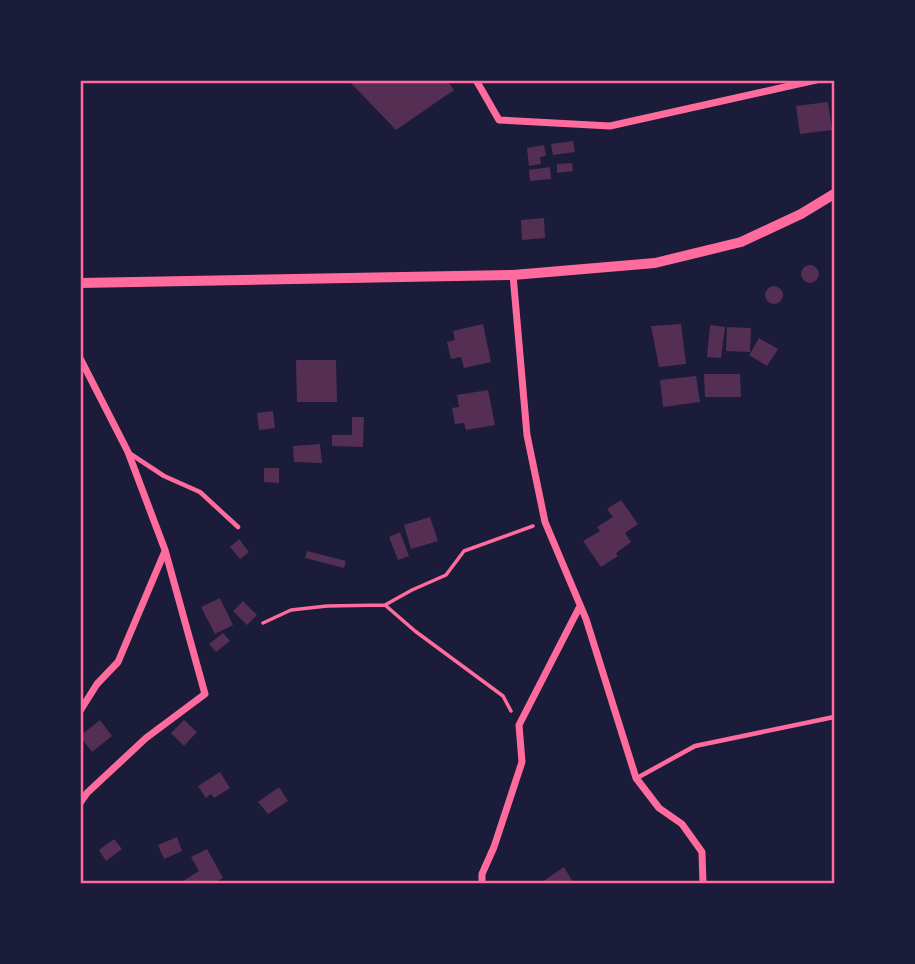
<svg xmlns="http://www.w3.org/2000/svg" width="915" height="964" font-family="'IBM Plex Sans',sans-serif">
	<rect width="100%" height="100%" fill="#1b1b3a"/>
	<path fill="#542f53" d="M348,80H447L454,90L396,130Z
		M828,102L832,130L800,134L796,106Z
		M573,141L575,152L553,155L551,144Z
		M544,145L546,156L540,157L541,164L529,166L527,148Z
		M572,163L573,171L557,173V164Z
		M550,167L551,179L530,181L529,170Z
		M544,218L545,238L522,240L521,220Z
		M801 274a9 9 0 1 1 18 0a9 9 0 1 1-18 0Z
		M765 295a9 9 0 1 1 18 0a9 9 0 1 1-18 0Z
		M483,324L491,362L464,368L461,357L451,359L447,342L455,340L453,331Z
		M681,324L686,364L659,367L651,326Z
		M710,325L725,327L721,358L707,357Z
		M727,327L751,328L750,352L726,351Z
		M759,338L778,349L767,366L749,355Z
		M296,360H336L337,402H297Z
		M704,374H740L741,397H705Z
		M696,376L700,402L663,407L660,380Z
		M488,390L495,425L466,430L464,423L455,424L452,408L459,407L457,395Z
		M273,411L275,428L259,430L257,413Z
		M352,417H364L363,447L332,446V435H352Z
		M320,444L322,463L294,462L293,446Z
		M264,468H279V483L264,482Z
		M621,500L638,524L625,533L631,542L616,553L618,556L601,567L583,541L600,531L597,527L613,517L607,509Z
		M430,517L438,541L411,549L404,525Z
		M400,532L409,556L398,560L389,537Z
		M239,539L249,552L240,559L230,547Z
		M307,551L346,561L344,568L305,558Z
		M220,598L233,625L215,634L201,607Z
		M243,601L257,615L247,625L233,611Z
		M223,633L230,641L216,652L209,644Z
		M100,720L112,736L92,752L80,736Z
		M184,720L197,732L184,746L171,733Z
		M220,772L230,788L214,798L211,794L206,798L198,786Z
		M279,787L288,801L268,814L258,802Z
		M177,837L182,851L164,859L158,845Z
		M114,839L122,849L106,861L99,850Z
		M207,849L223,878L212,884H184L183,881L199,871L191,857Z
		M564,867L574,884H539Z"/>
	<g fill="none" stroke-linecap="round" stroke-linejoin="round">
		<path stroke="#ff6b9d" stroke-width="3.5" d="M263,623L291,610L327,606L385,605
			M511,711L503,696L415,631L385,605L412,590L446,575L464,551L533,526"/>
		<path stroke="#ff6b9d" stroke-width="4.5" d="M129,453L164,476L200,492L238,527
			M637,778L695,746L834,717"/>
		<path stroke="#ff6b9d" stroke-width="7" d="M476,80L499,120L610,126L816,80
			M513,275L527,435L545,522L586,619L636,778L659,808L682,824L702,852L703,884
			M80,358L128,452L165,550L205,694L146,738L87,793L80,803
			M80,711L97,684L118,662L165,551
			M482,884V874L494,847L522,762L519,725L580,606"/>
		<path stroke="#ff6b9d" stroke-width="10" d="M80,283L513,275L655,263L741,242L801,214L834,194"/>
	</g>
	<rect width="915" height="964" fill="none" stroke="#1b1b3a" stroke-width="164"/>
	<rect x="82" y="82" width="751" height="800" fill="none" stroke="#ff6b9d" stroke-width="2.5"/>
</svg>
